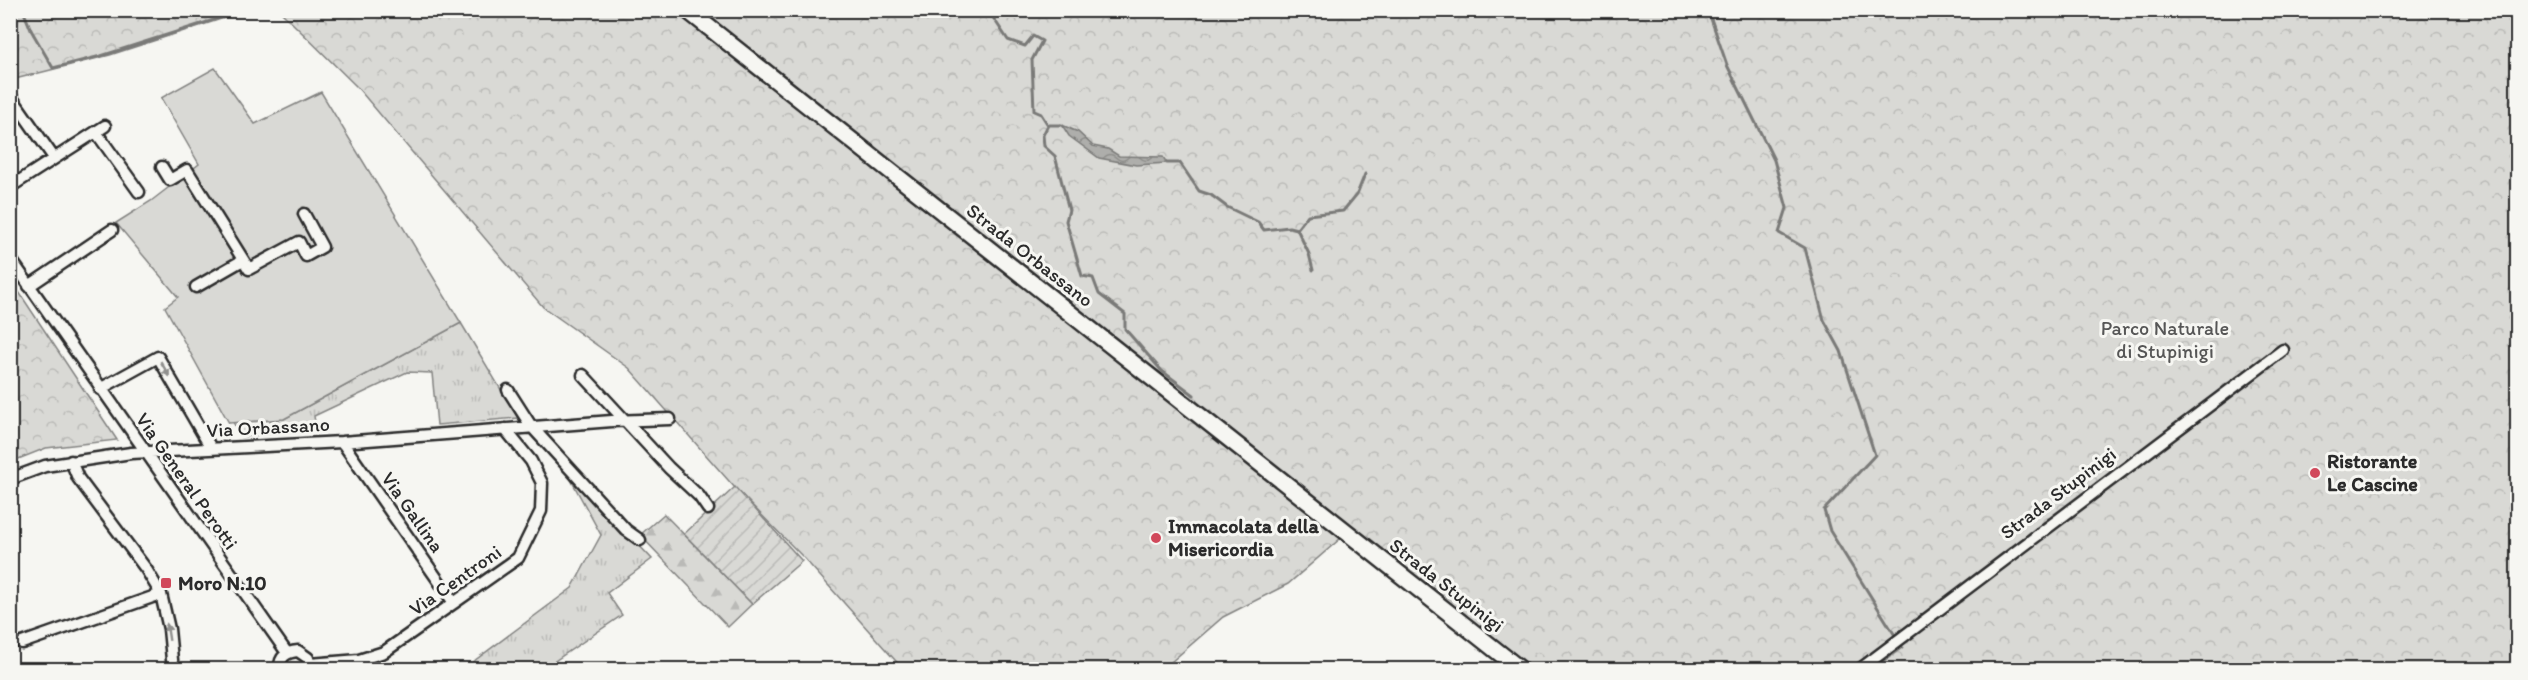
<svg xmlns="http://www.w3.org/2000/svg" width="2528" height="680" font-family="Itim,sans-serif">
	<defs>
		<pattern id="grass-tufts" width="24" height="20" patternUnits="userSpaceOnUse" patternTransform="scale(1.5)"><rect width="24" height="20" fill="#d9d9d5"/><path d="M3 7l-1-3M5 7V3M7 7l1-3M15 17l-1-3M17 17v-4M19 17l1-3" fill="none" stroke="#babab7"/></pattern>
		<pattern id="forest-firs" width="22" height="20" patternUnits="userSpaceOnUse" patternTransform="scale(1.5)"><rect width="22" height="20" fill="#d9d9d5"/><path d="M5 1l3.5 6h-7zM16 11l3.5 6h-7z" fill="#babab7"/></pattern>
		<pattern id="park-crowns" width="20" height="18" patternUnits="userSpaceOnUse" patternTransform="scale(1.5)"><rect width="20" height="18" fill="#d9d9d5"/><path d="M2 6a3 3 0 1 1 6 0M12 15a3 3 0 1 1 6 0" fill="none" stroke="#babab7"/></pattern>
		<pattern id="garden-furrows" width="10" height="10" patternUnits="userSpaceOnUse" patternTransform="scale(1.5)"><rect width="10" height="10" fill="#d9d9d5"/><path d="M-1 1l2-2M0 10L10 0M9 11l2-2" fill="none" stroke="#babab7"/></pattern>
		<pattern id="water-waves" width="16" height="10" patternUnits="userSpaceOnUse" patternTransform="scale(1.5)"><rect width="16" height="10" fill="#aeaeab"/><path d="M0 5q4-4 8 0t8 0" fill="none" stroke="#8e8e8b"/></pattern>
	</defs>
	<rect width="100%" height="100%" fill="#f6f6f2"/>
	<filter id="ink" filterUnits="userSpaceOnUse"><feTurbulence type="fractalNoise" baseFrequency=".0167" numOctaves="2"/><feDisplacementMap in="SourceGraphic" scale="12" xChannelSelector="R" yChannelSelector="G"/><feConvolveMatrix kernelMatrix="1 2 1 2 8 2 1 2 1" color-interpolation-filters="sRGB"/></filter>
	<g filter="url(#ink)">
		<path fill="url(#grass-tufts)" stroke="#828280" stroke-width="1.5" d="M461,323L518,418L437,425L432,373L407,372L314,416L316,429L241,437L233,422L284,419Z
			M563,465L652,559L607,593L622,615L543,669L462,670L572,588L601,535Z"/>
		<path fill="url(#forest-firs)" stroke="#828280" stroke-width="1.5" d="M664,514L752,604L728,627L640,535Z"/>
		<path fill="url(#park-crowns)" stroke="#828280" stroke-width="1.5" d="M11,10H246V11L110,55L11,80Z
			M280,11H2517V669H1525L1348,532L1288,584L1223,617L1163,669H903L803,557L736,489L629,368L543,307L357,87Z
			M10,280H11L117,440L46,448L11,462Z"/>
		<path fill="url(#garden-furrows)" stroke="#828280" stroke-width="1.5" d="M735,487L802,561L752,604L684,534Z"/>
		<path fill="#d9d9d5" stroke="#828280" stroke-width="1.5" d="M215,68L255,124L321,92L461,323L284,419L229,423L165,307L178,297L116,223L151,201L199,164L161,98Z"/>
		<path fill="url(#water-waves)" stroke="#7a7a78" stroke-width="1.5" d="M1062,125L1078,132L1093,146L1108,149L1119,156L1163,157L1167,163L1136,165L1099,158L1069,136Z"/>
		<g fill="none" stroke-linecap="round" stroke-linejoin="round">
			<path stroke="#7a7a78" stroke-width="3" d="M23,10L31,30L53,68L101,56L242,11
				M988,10L1008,40L1025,46L1033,36L1042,41L1032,60L1034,111L1041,114L1048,125L1043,135L1044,146L1055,156L1069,210L1066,221L1082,276L1093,278L1099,294L1125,314V329L1162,371L1194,395
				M1708,10L1727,65L1774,160L1787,208L1779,233L1805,248L1824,320L1841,351L1875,455L1824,510L1830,531L1896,637
				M1049,125H1062
				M1167,163H1180L1199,191L1211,195L1227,207L1258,222L1264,230L1289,227L1297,229L1309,254L1313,270
				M1297,229L1308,215L1343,211L1357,194L1365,174
				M1870,670L1902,647"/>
			<defs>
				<path id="street" d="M10,95L54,158
					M96,132L139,192
					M162,167L170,180L187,170L249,269L299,242L306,256L322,247L304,214
					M10,187L105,126
					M10,258L287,653
					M29,286L112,230
					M196,287L243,260
					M583,375L669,468L699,496L708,509
					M100,389L158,357L211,448
					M508,390L531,426L626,530L640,540
					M342,442L454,603
					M71,461L78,478L146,569L161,594L169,629L173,670
					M10,479L45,466L131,453L342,442L612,421L670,419
					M22,643L161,594
					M310,664L359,660L384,652L518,558L541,511L542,483L531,461L505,429
					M280,670C279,657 286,652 298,651L308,658L310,668
					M1859,670L2283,350"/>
				<path id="secondary" d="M687,10L1521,670"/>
			</defs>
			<use href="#street" stroke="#2b2b2b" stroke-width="15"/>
			<use href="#secondary" stroke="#2b2b2b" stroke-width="20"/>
			<use href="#street" stroke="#f6f6f2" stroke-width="10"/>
			<use href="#secondary" stroke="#f6f6f2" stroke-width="15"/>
		</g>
		<defs><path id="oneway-solid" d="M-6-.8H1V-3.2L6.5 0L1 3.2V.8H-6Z" transform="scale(1.5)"/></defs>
		<g fill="#90908e">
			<use href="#oneway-solid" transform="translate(165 369) rotate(60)"/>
			<use href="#oneway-solid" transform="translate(168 632) rotate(-99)"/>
		</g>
	</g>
	<g fill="#d1495b" stroke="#f6f6f2" stroke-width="2">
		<circle cx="2315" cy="473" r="6"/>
		<circle cx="1156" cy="538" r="6"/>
		<rect x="160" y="577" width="12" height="12" rx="3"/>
	</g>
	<g text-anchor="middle" stroke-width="6" stroke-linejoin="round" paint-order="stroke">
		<g font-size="20" fill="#2b2b2b" stroke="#f6f6f2">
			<text transform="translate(1030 255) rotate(38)" y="7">Strada Orbassano</text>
			<text transform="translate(268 427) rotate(-3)" y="7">Via Orbassano</text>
			<text transform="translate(187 481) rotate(55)" y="7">Via General Perotti</text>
			<text transform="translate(2058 493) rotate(-37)" y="7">Strada Stupinigi</text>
			<text transform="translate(413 512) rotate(55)" y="7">Via Gallina</text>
			<text transform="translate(455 580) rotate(-35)" y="7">Via Centroni</text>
			<text transform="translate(1447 585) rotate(38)" y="7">Strada Stupinigi</text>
		</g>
		<g font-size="20" fill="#565656" stroke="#f6f6f2">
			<text x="2165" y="335">Parco Naturale<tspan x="2165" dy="23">di Stupinigi</tspan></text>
		</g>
		<g font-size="20" font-weight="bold" fill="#2b2b2b" stroke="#f6f6f2" text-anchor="start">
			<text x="2327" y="468">Ristorante<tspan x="2327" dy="23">Le Cascine</tspan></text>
			<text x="1168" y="533">Immacolata della<tspan x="1168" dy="23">Misericordia</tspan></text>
			<text x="178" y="590">Moro N.10</text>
		</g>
	</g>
	<rect width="2528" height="680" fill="none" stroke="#f6f6f2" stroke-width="36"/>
	<rect x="18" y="18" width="2492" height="644" fill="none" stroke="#2b2b2b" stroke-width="2" filter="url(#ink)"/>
</svg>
